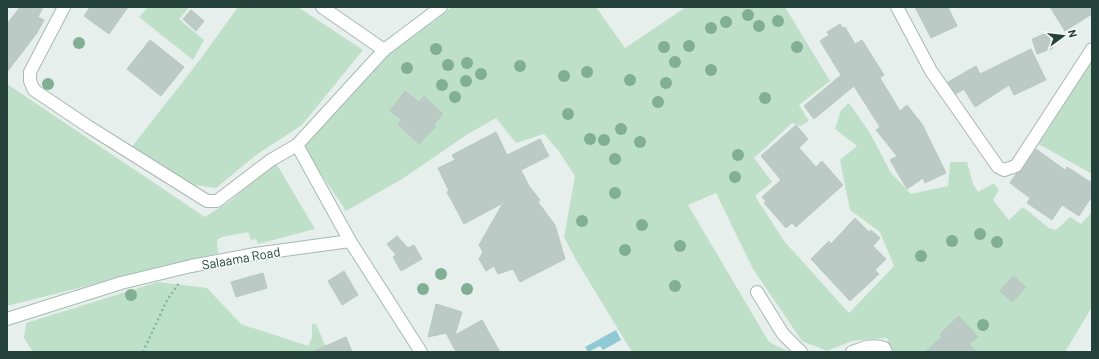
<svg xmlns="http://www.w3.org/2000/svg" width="1099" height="359" font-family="Barlow,sans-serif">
	<rect width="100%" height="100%" fill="#e6efeb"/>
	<path fill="#bfe0c8" d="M148,7H189L179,19L204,40L193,60L139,17Z
		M238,7H298L363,50L302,125L256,155L216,188L194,185L130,149L199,61Z
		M452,7H596L625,48L686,7H785L830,81L799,105L809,121L800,126L792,123L754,158L772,182L755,196L784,241L849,313L894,266L880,232L850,210L840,160L857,146L835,129L841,110L849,103L870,133L891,173L911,194L948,186L950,162H967L973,184L978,192L994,183L999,190L993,200L1009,220L1023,207L1049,228L1056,230L1070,217L1081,224L1092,212V307L1065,352H892L887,338L852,341L827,351L802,341L753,269L716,193L688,205L769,342L789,352H632L576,260L564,237L575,176L558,150L544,134L516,143L496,118L468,134L402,179L346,211L315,165L298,135L376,53L432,23Z
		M1092,59V174L1035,142Z
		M7,84L205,217L230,201L276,163L315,229L258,244L256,239L251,240L248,232C238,235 222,235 217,240L218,253L7,306Z
		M158,282L207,288L241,324L308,346L312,338V324H316L328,352H33L24,338L26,323Z"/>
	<path fill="#8ec9d4" d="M616,330L621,340L603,350L600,346L588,352L585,347Z"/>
	<path fill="#bbcac4" stroke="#b8c9c2" d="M20,7H43L38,17L44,20L37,33L7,72V24Z
		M90,7H128L109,34L84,16Z
		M915,7H948L957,26L931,38Z
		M1050,7H1092V14L1065,31Z
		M191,10L204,21L196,31L183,19Z
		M840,24L843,28L845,27L855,44L862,40L884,75L880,78L900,111L907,105L922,124L946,173L925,183L923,178L907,189L890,160L897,156L876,130L880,127L854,86L814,119L804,106L841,75L820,41L829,35L827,32Z
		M1047,33L1053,48L1037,54L1032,39Z
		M150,40L184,67L161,96L127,69Z
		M1031,49L1046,80L1014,95L1009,85L975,107L964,89L956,94L948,82L976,66L980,74Z
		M405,91L419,102L424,96L443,114L434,124L436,126L419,144L398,124L402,120L390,111Z
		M796,125L808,139L799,148L816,167L822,161L843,185L796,227L792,223L786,228L764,203L766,202L762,197L781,180L761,156Z
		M496,132L507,155L540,139L549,156L521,170L529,186L540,200L538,202L555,225L565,259L520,282L513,269L498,274L494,266L486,271L479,259L483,252L479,245L503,203L464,224L447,192L449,191L438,168L455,160L452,155Z
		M1036,149L1065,170L1067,167L1092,183V196L1079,216L1062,205L1052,220L1027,203L1030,198L1010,183L1016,174L1022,170Z
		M855,218L869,232L871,230L880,238L873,246L886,259L875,270L879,274L850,301L811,259L829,241L831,244Z
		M397,236L408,248L414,245L422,259L401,271L393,257L396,255L387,244Z
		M344,271L358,295L342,305L328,281Z
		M263,273L267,288L236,297L231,282Z
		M1013,276L1026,287L1012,302L1000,291Z
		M436,304L462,312L455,335L482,320L500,352H456L446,333L428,337Z
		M959,316L978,337L969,344L977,352H925L942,337L940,334Z
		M346,337L352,352H312Z"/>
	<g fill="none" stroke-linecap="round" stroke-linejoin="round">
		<defs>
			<path id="street" d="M64,7L30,72V81L34,90L89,127L207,201H217L271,160L297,145
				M322,7L384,50
				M897,7L931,71L998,167L1004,170L1016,166L1092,49
				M757,292L783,334L801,352
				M852,352C863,348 872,344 884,348L886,352"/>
			<path id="secondary" d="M350,241L297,145L384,50L441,7
				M7,319L121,283L191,266L255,254L350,241L421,352"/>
		</defs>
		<use href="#street" stroke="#a8b8b2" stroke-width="14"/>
		<use href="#secondary" stroke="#a4bbb3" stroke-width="14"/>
		<path stroke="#86b3a5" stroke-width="2.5" stroke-dasharray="2 3" stroke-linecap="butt" d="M143,352L166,302L179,283"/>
		<use href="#street" stroke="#fff" stroke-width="12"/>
		<use href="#secondary" stroke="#fff" stroke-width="12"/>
	</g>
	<g fill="#80af93">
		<circle cx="748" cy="15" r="6"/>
		<circle cx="778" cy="21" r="6"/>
		<circle cx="726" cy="22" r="6"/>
		<circle cx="759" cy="26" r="6"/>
		<circle cx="711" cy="28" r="6"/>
		<circle cx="79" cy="43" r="6"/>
		<circle cx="689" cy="46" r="6"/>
		<circle cx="664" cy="47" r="6"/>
		<circle cx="797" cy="47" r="6"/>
		<circle cx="436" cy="49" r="6"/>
		<circle cx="675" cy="62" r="6"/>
		<circle cx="467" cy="63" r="6"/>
		<circle cx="448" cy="65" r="6"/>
		<circle cx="520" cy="66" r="6"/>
		<circle cx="407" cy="68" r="6"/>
		<circle cx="711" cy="70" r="6"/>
		<circle cx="587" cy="72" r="6"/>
		<circle cx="481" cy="74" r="6"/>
		<circle cx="564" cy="76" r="6"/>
		<circle cx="630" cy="80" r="6"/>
		<circle cx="466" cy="81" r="6"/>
		<circle cx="666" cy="83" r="6"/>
		<circle cx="48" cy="84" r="6"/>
		<circle cx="442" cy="85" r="6"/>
		<circle cx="455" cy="97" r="6"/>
		<circle cx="765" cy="98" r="6"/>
		<circle cx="658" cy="102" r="6"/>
		<circle cx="568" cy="114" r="6"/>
		<circle cx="621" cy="129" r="6"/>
		<circle cx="590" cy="139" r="6"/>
		<circle cx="604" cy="140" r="6"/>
		<circle cx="640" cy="142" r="6"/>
		<circle cx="738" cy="155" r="6"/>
		<circle cx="615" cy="159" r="6"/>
		<circle cx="735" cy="177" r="6"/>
		<circle cx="615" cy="193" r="6"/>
		<circle cx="582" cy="221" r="6"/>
		<circle cx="642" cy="225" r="6"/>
		<circle cx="980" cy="234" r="6"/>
		<circle cx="952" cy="241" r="6"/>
		<circle cx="997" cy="242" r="6"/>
		<circle cx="680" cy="246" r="6"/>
		<circle cx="625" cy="250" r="6"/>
		<circle cx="921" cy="256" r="6"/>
		<circle cx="441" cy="274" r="6"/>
		<circle cx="675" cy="286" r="6"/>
		<circle cx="423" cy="289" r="6"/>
		<circle cx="467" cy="289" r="6"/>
		<circle cx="131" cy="295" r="6"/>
		<circle cx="983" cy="325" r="6"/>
	</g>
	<g text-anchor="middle" stroke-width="3" stroke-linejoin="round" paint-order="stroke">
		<g font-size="13" fill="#24423a" stroke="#f7fbf9">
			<text transform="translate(241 258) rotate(-10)" y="5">Salaama Road</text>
		</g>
	</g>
	<rect width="1099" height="359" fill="none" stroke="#24423a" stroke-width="16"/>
	<g transform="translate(1063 36) rotate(75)" stroke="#f7fbf9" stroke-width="3" paint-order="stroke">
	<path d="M0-3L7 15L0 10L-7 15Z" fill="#24423a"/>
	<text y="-6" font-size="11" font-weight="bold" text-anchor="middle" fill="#24423a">N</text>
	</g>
</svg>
